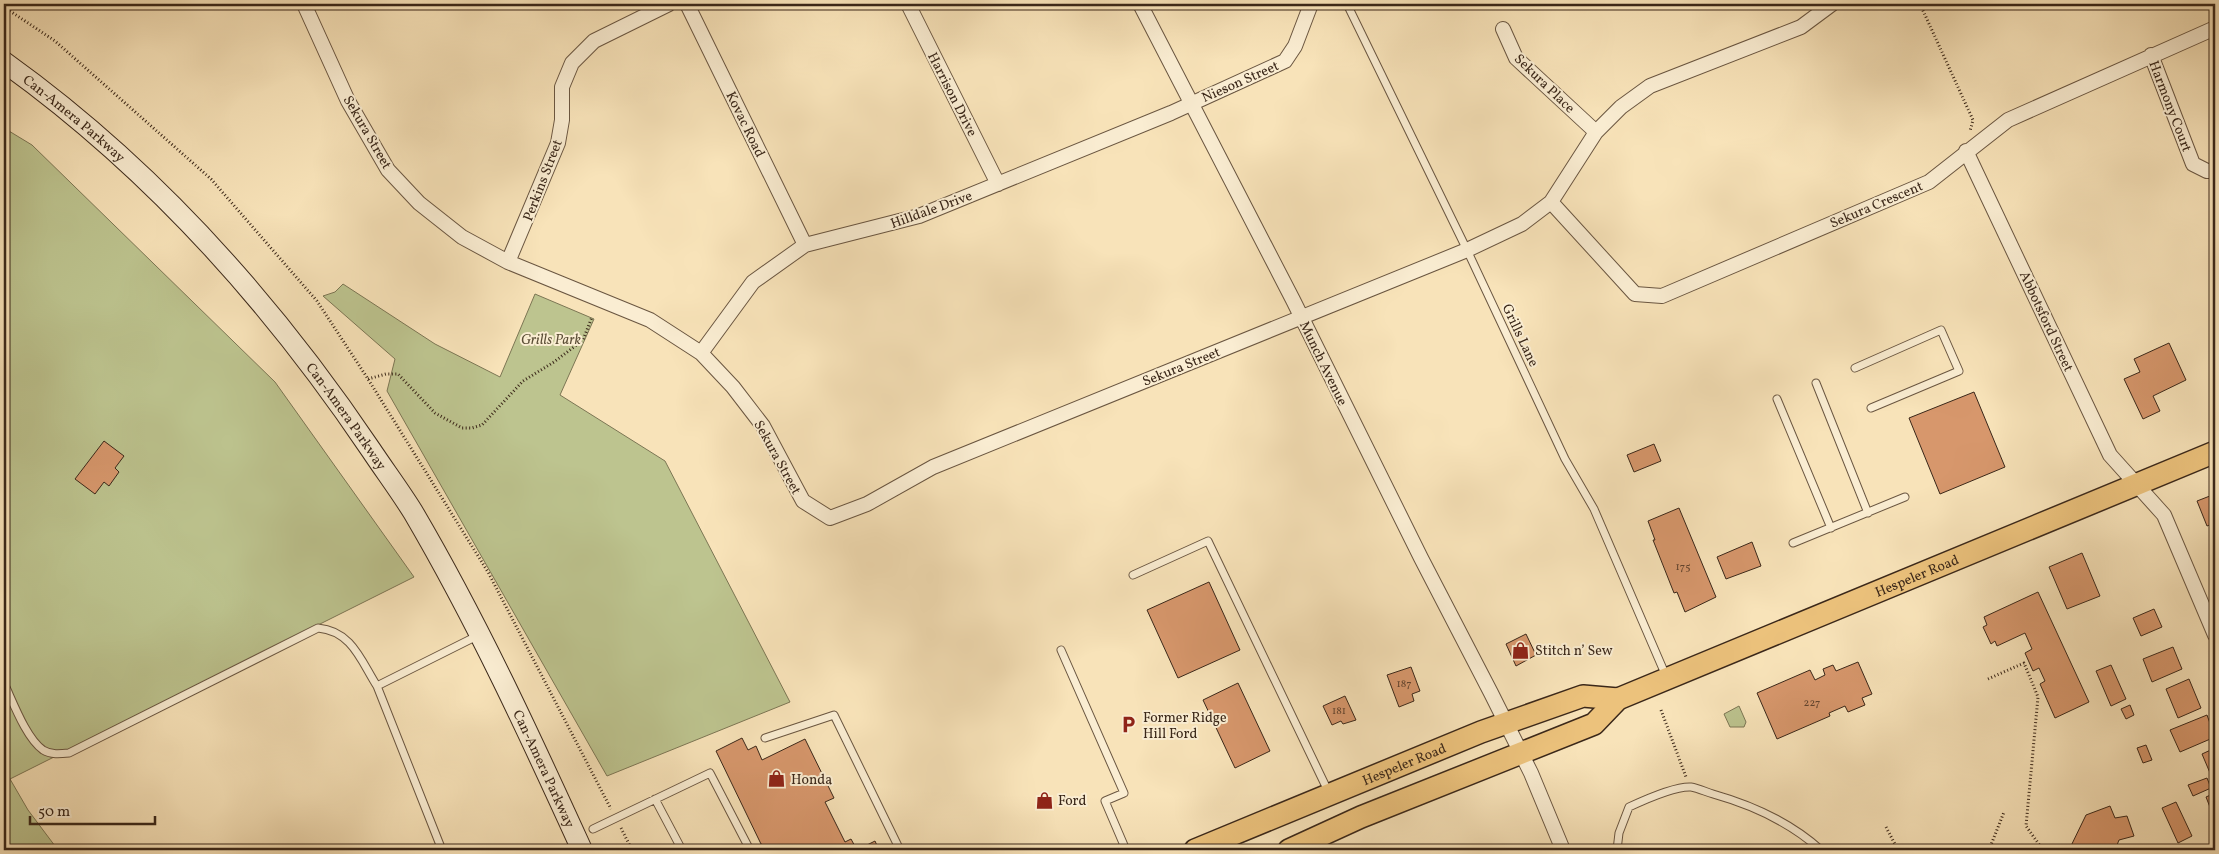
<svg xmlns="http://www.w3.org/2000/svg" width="2219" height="854" font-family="Vollkorn,serif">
	<rect width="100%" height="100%" fill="#f8e3b9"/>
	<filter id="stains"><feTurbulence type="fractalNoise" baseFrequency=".004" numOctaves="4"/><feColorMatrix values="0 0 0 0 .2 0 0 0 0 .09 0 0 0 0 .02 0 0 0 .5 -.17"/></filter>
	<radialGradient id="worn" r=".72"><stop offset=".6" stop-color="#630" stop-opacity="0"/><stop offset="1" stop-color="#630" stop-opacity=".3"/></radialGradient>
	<path fill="#bdc48f" stroke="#7c7654" d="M4,128L32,145L275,382L414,577L10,779L28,810L58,850H4Z
		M343,284L435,344L500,377L535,294L594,319L560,395L665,461L790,702L607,776L387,391L395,359L323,296L335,292Z
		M1739,706L1746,722L1744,727H1730L1724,714Z"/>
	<path fill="#d7976c" stroke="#3a2719" d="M2169,343L2186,380L2153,396L2160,411L2143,419L2124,379L2140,372L2134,359Z
		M1974,392L2005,467L1940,494L1909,418Z
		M104,441L124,456L115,468L119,472L109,486L104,482L95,494L75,479Z
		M1654,444L1661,461L1634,472L1627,455Z
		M2215,494V523L2207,526L2197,501Z
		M1679,508L1716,597L1685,612L1677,592L1674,593L1653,540H1655L1648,521Z
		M1752,542L1761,566L1726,579L1717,557Z
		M2082,553L2100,596L2067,609L2049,567Z
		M1209,582L1240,650L1178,678L1147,610Z
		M2038,592L2089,702L2055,718L2040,684L2045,681L2039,668L2033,671L2025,653L2032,649L2025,633L1997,646L1995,641L1991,644L1983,627L1987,625L1984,617Z
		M2154,609L2162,627L2141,636L2133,618Z
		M1526,634L1536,655L1516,666L1506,644Z
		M2173,647L2182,669L2152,682L2143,659Z
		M1858,662L1872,694L1862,698L1865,705L1848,712L1845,706L1829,713L1830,716L1777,739L1757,693L1810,670L1815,680L1825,675L1823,669L1833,665L1836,671Z
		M2111,665L2126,699L2111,706L2096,671Z
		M1411,667L1420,691L1412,694L1414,701L1399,707L1387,675Z
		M2189,679L2201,708L2178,718L2166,689Z
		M1238,683L1270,751L1235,768L1203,700Z
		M1345,696L1356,720L1343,724L1341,721L1332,725L1323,706Z
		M2130,705L2134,715L2126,719L2121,709Z
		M2207,715L2215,737L2180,752L2170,730Z
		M742,738L748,750L756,746L762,760L805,739L834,798L825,802L845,842L851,839L857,850H777L761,844L716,751Z
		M2146,745L2152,760L2143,763L2137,748Z
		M2215,748V779L2213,780L2202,754Z
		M2207,778L2211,788L2193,796L2188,785Z
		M2215,793V820L2206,797Z
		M2176,802L2192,836L2178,843L2162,808Z
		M2110,806L2115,818L2127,816L2134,836L2119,840L2115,850H2069L2086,815Z
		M875,841L879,850H857Z"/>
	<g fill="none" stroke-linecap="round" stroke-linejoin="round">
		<defs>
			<path id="service" d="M1347,4L1467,250L1565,459L1594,509L1666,676
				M1855,368L1941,330L1959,371L1871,408
				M1816,383L1868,513
				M1777,399L1831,528
				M1793,543L1905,497
				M1133,575L1208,541L1329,793
				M1061,650L1124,793L1105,801L1126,850
				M4,683C13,702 26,738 43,750C51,755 60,754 69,753L318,628C352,631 361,661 377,686L479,635
				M377,686L442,850
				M765,738L834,715L900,850
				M655,799L682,850
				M593,829L710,773L750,850
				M1617,850L1619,833L1629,807C1644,800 1675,786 1691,787C1698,788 1706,792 1713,794C1752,805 1791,823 1821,850"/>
			<path id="minor" d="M304,4L348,101L388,170L419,203L462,237L508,262L650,320L701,353L733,387L763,426L803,501L830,518L867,504L933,467L1467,250L1522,224L1551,202L1596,132L1621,107L1650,86L1801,27L1832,4
				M687,4L805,245
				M908,4L998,184
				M1140,4L1293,300L1421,558L1491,693L1531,773L1563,850
				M1503,29L1516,58L1596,132
				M2151,55L2193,164L2207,171H2215
				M1966,151L2110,455L2164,515L2215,635
				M1551,202L1635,294L1662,296L1929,182L2008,120L2215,28
				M508,262L558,143L562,120V87L572,63L594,41L669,4
				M701,353L753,282L805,245L919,216L1171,113L1285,61L1295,46L1311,4"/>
			<g id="secondary">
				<path id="s1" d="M4,62C149,166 272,303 371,450C385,471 400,491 413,512C477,621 530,736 582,850"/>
			</g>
			<g id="primary">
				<path id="s2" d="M1195,850L1481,732L1583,696L1618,699"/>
				<path id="s3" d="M1289,850L1361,817L1594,724L1618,699L2215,452"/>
			</g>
		</defs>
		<use href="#service" stroke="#6a5641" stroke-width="9"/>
		<use href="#minor" stroke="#6a5641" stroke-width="16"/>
		<use href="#secondary" stroke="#3a2719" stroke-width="22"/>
		<use href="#primary" stroke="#3a2719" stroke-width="24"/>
		<path stroke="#3a2719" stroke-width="3" stroke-dasharray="1 2.5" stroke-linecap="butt" d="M1920,4L1973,120L1970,131
			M4,7L55,41L211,179L317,301L368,379L488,572L611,809
			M368,379L386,374H398L435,413L462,428H472L482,425L523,381L554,362L583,340L592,317
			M1988,679L2024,663L2038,697L2026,826L2043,850
			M1661,710L1686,777
			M1886,827L1898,850
			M621,828L632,850
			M1989,850L2004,812"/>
		<use href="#service" stroke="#faedd2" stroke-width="7"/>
		<use href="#minor" stroke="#faedd2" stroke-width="14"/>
		<use href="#secondary" stroke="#faedd2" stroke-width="20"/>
		<use href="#primary" stroke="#ecc27c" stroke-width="21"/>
	</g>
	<defs>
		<symbol id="shop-bare" viewBox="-9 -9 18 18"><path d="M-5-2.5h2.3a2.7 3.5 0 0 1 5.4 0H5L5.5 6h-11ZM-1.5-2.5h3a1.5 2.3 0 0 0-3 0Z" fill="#8f2418" stroke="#faedd2" stroke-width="2.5" paint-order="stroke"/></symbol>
		<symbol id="parking-bare" viewBox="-9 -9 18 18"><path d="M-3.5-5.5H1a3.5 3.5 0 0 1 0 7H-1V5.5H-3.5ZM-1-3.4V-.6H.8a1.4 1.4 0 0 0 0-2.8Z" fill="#8f2418" stroke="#faedd2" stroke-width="2.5" paint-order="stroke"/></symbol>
	</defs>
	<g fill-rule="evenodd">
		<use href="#shop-bare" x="1508" y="638" width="25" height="25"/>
		<use href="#parking-bare" x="1116" y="712" width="25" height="25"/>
		<use href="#shop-bare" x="764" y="766" width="25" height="25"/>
		<use href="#shop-bare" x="1032" y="788" width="25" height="25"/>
	</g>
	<g text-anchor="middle" stroke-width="4" stroke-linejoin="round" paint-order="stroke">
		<g font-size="11" fill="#61432e">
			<text x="1683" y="570">175</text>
			<text x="1404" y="687">187</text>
			<text x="1812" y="706">227</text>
			<text x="1339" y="714">181</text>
		</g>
		<g font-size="14" fill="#3a2719" stroke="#faedd2">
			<text transform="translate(1240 81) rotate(-24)" y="5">Nieson Street</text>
			<text transform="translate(1545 83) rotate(44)" y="5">Sekura Place</text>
			<text transform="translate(953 94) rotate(63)" y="5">Harrison Drive</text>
			<text transform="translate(2171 106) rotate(69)" y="5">Harmony Court</text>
			<text dy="5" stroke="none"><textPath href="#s1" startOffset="90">Can-Amera Parkway</textPath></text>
			<text transform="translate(746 124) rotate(64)" y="5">Kovac Road</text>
			<text transform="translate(368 132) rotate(60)" y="5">Sekura Street</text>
			<text transform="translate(542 180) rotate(-69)" y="5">Perkins Street</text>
			<text transform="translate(1876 204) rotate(-23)" y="5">Sekura Crescent</text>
			<text transform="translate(931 209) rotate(-20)" y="5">Hilldale Drive</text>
			<text transform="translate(2047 321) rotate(65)" y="5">Abbotsford Street</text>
			<text transform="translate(1521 335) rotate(65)" y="5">Grills Lane</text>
			<text transform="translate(1324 363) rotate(64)" y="5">Munch Avenue</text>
			<text transform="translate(1181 366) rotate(-22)" y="5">Sekura Street</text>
			<text dy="5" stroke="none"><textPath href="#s1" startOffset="495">Can-Amera Parkway</textPath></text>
			<text transform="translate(778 457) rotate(61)" y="5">Sekura Street</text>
			<text dy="5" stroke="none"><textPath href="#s3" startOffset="688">Hespeler Road</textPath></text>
			<text dy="5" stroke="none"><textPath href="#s2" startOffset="226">Hespeler Road</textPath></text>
			<text dy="5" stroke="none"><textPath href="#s1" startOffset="900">Can-Amera Parkway</textPath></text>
		</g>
		<g font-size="14" font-style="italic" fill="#5b4e36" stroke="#faedd2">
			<text x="551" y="344">Grills Park</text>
		</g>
		<g font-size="14" fill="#3a2719" stroke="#faedd2" text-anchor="start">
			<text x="1535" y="655">Stitch n’ Sew</text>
			<text x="1143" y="722">Former Ridge<tspan x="1143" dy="16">Hill Ford</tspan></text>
			<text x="791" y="784">Honda</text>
			<text x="1058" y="805">Ford</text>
		</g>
	</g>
	<rect width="2219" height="854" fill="none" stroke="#f8e3b9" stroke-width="20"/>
	<rect x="5" y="5" width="2209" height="844" fill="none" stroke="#3a2719" stroke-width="2.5"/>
	<rect x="10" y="10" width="2199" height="834" fill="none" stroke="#3a2719"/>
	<path d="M30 816v8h125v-8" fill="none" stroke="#3a2719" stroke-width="2.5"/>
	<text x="38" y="816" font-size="15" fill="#3a2719" stroke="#faedd2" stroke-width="4" paint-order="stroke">50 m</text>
	<rect width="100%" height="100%" filter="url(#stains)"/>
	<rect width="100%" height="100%" fill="url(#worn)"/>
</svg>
